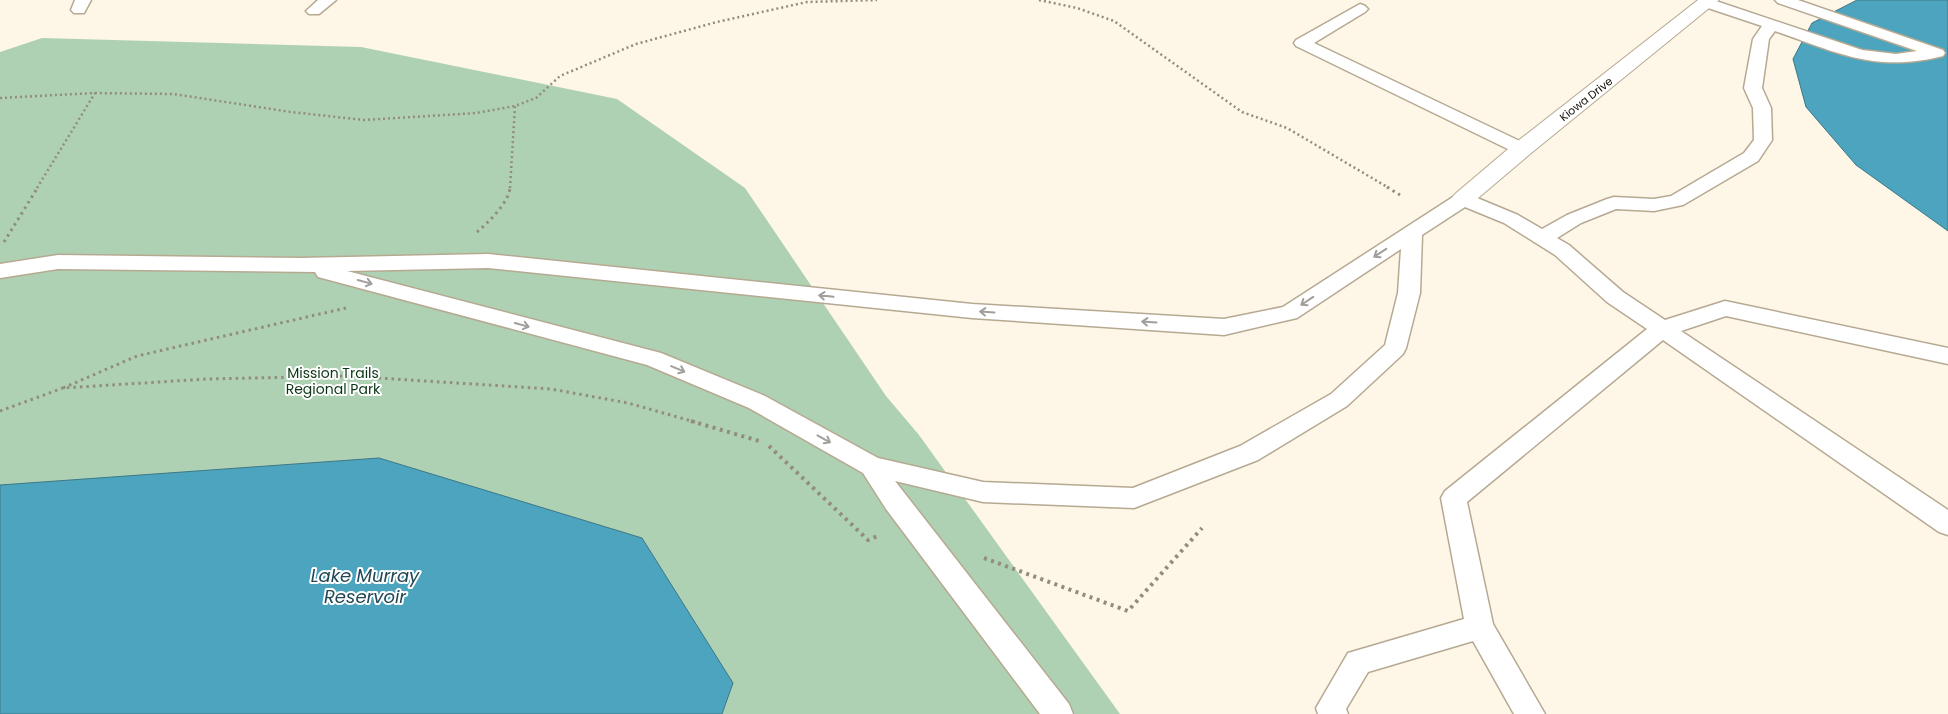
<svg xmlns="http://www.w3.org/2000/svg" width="1948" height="714" font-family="Poppins,sans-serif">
	<rect width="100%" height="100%" fill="#fef6e7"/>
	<path fill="#afd1b3" d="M42,38L361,47L617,99L745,188L886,396L919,435L1120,714H0V52Z"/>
	<path fill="#4da4be" stroke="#3c7887" d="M1857,0H1948V231L1856,165L1806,107L1793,59L1812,23Z
		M379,458L642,538L733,683L722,714H0V485Z"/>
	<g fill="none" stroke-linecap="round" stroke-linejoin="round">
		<defs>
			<path id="lane" d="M75,0H91L84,13H74L71,10Z
				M318,0H336L319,14H309L306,11Z
				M1701,0H1713L1862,50L1896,54L1917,51L1778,3L1775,0H1798L1943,50L1945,53L1943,56C1875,73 1838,53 1775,31L1769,39L1762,88L1771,108L1772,140L1758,161L1683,205L1654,211L1616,209L1581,223L1557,238L1569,245L1623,292L1665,320L1725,301L1948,348V364L1726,316L1681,331L1948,510V535L1939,532L1663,340L1467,502L1493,624L1545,714H1514L1473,641L1368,672L1346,709L1348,714H1318L1316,708L1348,653L1464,619L1441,498L1445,491L1647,329L1607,302L1555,255L1504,223L1465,207L1422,235L1420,293L1406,348L1403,354L1347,406L1258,460L1134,508L983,502L895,481L1069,704L1073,714H1040L886,509L863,473L749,408L647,365L318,277L315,272L58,269L0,278V264L58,255L301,258L488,254L972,304L1224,319L1283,307L1456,195L1463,193L1470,195L1518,215L1542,229L1567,215L1607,199L1614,197L1654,199L1671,196L1744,153L1754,140L1753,108L1744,88L1753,39L1762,26L1702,6L1699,3ZM1401,249L1398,293L1385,345L1331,394L1240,446L1133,488L983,482L878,458L765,396L661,353L347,271L488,268L972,318L1224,335L1297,318Z
				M1360,4L1365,6L1368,9L1365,12L1314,43L1528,145L1531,149L1528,153L1522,154L1516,153L1296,46L1294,43L1296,40Z"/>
			<path id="street" d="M1698,0H1719L1530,154L1471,204L1463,206L1455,204L1451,199L1455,194L1514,144Z"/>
		</defs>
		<use href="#lane" stroke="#b6a992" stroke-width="3"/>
		<use href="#street" stroke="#b6a992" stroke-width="2"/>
		<path stroke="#928c80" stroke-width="2.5" stroke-dasharray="2 3" stroke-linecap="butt" d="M1039,0L1077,8L1114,21L1242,112L1287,128L1389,188
			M0,98L95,93L173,94L291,112L364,120L476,113L515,106L536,98L560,76L636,44L717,22L807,2L877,0
			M37,188L95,93
			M510,188L515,106"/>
		<path stroke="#928c80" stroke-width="3" stroke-dasharray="2.5 4" stroke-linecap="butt" d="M1387,187L1400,195
			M477,232C488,223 510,201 510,187
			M4,242L38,187
			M346,308L137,356L63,388L207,379L347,376L551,389L628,403L695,422
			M0,411L63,388"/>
		<path stroke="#928c80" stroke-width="4" stroke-dasharray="3 4.5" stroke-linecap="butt" d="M691,421L759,441
			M769,446L868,540L880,535
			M984,558L1128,611L1202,528"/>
		<use href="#lane" fill="#fff" fill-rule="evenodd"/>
		<use href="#street" fill="#fff" fill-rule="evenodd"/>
	</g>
	<defs><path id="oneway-shaft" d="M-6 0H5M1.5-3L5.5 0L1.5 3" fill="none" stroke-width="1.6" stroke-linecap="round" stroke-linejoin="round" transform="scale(1.25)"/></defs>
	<g stroke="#a19f9c">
		<use href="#oneway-shaft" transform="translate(1380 253) rotate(147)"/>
		<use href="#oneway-shaft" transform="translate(365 282) rotate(15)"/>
		<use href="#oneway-shaft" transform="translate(826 296) rotate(-174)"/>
		<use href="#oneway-shaft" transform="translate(1307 301) rotate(146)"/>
		<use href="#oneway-shaft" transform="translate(987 312) rotate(-176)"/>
		<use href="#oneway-shaft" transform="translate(1149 322) rotate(-176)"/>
		<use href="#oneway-shaft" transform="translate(522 325) rotate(15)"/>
		<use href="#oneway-shaft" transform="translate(678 369) rotate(23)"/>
		<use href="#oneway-shaft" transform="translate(824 439) rotate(29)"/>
	</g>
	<g text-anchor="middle" stroke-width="4" stroke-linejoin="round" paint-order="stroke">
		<g font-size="11" fill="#141007" stroke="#fff">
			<text transform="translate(1586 99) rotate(-38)" y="4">Kiowa Drive</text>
		</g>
		<g font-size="14" fill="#0c3616" stroke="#fff">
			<text x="333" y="378">Mission Trails<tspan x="333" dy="16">Regional Park</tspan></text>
		</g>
		<g font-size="18" font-style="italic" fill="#214854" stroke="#fff">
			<text x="365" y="582">Lake Murray<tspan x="365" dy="21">Reservoir</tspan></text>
		</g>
	</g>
</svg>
